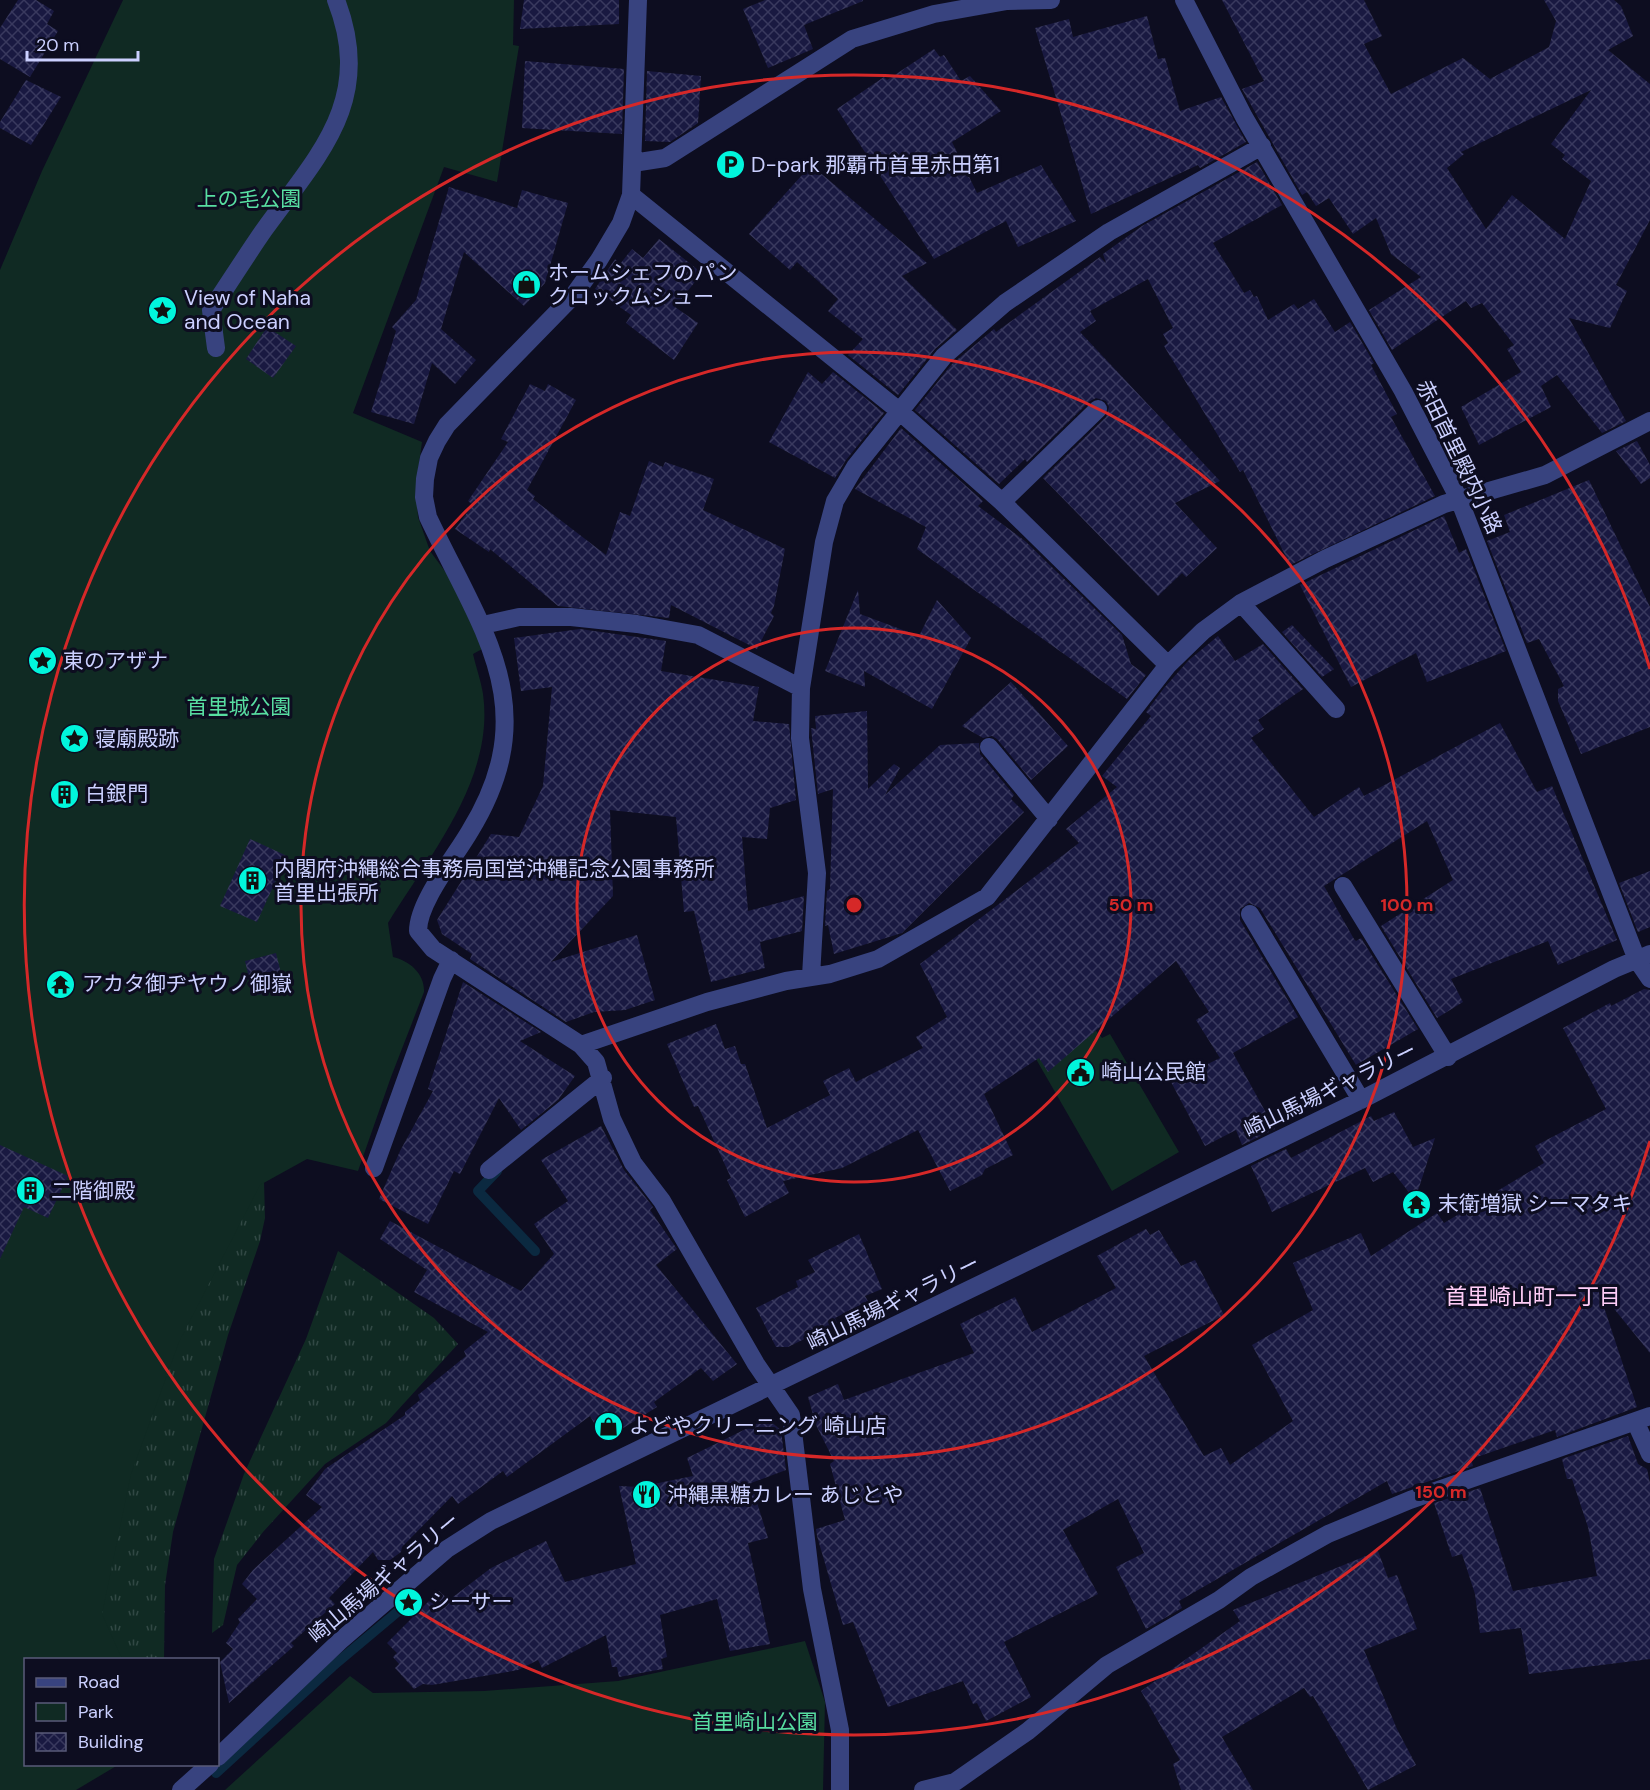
<svg xmlns="http://www.w3.org/2000/svg" width="1650" height="1790" font-family="'DM Sans','Noto Sans JP',sans-serif">
	<defs>
		<pattern id="grass-tufts" width="24" height="20" patternUnits="userSpaceOnUse" patternTransform="scale(1.5)"><rect width="24" height="20" fill="#102a23"/><path d="M3 7l-1-3M5 7V3M7 7l1-3M15 17l-1-3M17 17v-4M19 17l1-3" fill="none" stroke="#314844"/></pattern>
		<pattern id="building-cross-hatch" width="8" height="8" patternUnits="userSpaceOnUse" patternTransform="scale(1.5)"><rect width="8" height="8" fill="#191941"/><path d="M0 0l8 8M0 8l8-8" fill="none" stroke="#39395e"/></pattern>
	</defs>
	<rect width="100%" height="100%" fill="#0d0d20"/>
	<path fill="url(#grass-tufts)" d="M254,1165L264,1182L265,1218L260,1241L228,1335L173,1532L165,1585L164,1659H104L89,1612L166,1346Z
		M338,1251L434,1318L458,1344L386,1423L325,1464L263,1532L237,1565L223,1625L212,1633L214,1559L244,1474L306,1339Z"/>
	<path fill="#102a23" d="M123,0H514L513,45L519,46L497,182L444,167L353,413L422,442L416,485L418,517L430,551L450,578L484,648L473,654C476,667 481,681 483,694C495,779 429,856 388,923L393,957C410,961 425,974 424,992L391,1077L358,1171L307,1159L260,1185L179,1342L131,1474L102,1614L122,1659L26,1660V1764L118,1765L76,1790H0V270L42,171Z
		M1092,1026L1102,1038L1110,1034L1179,1152L1112,1191L1036,1059Z
		M805,1641L825,1702L823,1790H225L350,1676L373,1693L484,1691L618,1681Z"/>
	<g fill="none" stroke-linecap="round" stroke-linejoin="round">
		<path stroke="#0b2940" stroke-width="10" d="M497,1171L478,1191L535,1251
			M216,1773L333,1666L408,1603"/>
	</g>
	<path fill="url(#building-cross-hatch)" fill-rule="evenodd" d="M18,0H36L54,11L47,24L58,31L30,77L0,59V28Z
		M524,0H619V24L520,29Z
		M765,0H863V1L804,25L813,49L768,68L743,9Z
		M1222,0H1364L1382,36L1364,44L1391,94L1463,58L1490,79L1549,47L1556,21L1544,0H1614L1621,6L1633,36L1608,50L1650,84V220L1616,285L1627,291L1610,328L1569,318L1626,421L1602,433L1557,375L1541,386L1551,407L1479,445L1461,407L1521,372L1507,349L1514,345L1482,303L1471,308L1466,301L1392,350L1369,310L1421,277L1391,254L1376,218L1353,234L1329,198L1316,206L1307,192L1302,195L1242,89L1264,81ZM1591,90L1551,144L1565,155L1562,159L1591,181L1565,239L1512,195L1486,229L1447,168L1464,154L1461,152Z
		M1147,16L1158,59L1165,58L1180,111L1221,97L1246,142L1200,168L1198,165L1091,214L1035,28L1069,19L1073,37Z
		M934,49L940,57L944,55L961,81L970,76L1001,111L952,142L977,193L1041,165L1076,221L1018,247L1006,221L934,259L837,109L884,77L887,80Z
		M525,61L624,69L622,134L522,128Z
		M647,71L701,76L698,123L670,142L645,141Z
		M26,80L61,97L31,145L0,128V122Z
		M1257,162L1282,205L1213,243L1244,293L1250,290L1254,297L1257,296L1268,320L1294,304L1298,309L1314,299L1335,332L1350,322L1374,363L1371,365L1397,414L1391,417L1435,496L1290,565L1243,470L1240,472L1164,346L1168,343L1163,334L1173,328L1148,279L1090,311L1096,321L1080,332L1220,481L1175,503L1217,548L1186,577L1182,573L1158,596L1043,478L1106,417L1109,407L1106,401L1096,398L1090,401L1027,462L1025,459L999,484L915,410L952,364L994,329L996,332L1100,257L1106,263L1103,254L1142,226Z
		M811,165L927,263L902,276L957,330L935,349L898,395L848,355L863,339L828,311L838,299L797,262L790,270L749,234Z
		M449,187L517,208L522,190L568,203L545,283L524,306L464,252L441,329L476,360L455,384L432,363L414,424L371,412L396,331L392,327L416,300Z
		M659,239L702,273L675,307L698,323L674,360L626,323L631,315L595,289L615,259L620,264L632,249L643,258Z
		M267,327L296,346L273,378L246,359Z
		M808,372L822,384L833,372L884,413L846,460L835,478L769,442Z
		M530,384L545,391L548,384L576,400L527,490L535,496L533,499L606,555L620,512L630,516L649,461L663,467L665,462L714,479L703,510L785,549L774,606L771,613L774,616L757,649L671,605L669,618L558,606L490,549L489,552L455,529L473,505L468,501L508,442L501,439Z
		M901,428L983,501L978,506L1025,541L1122,635L1131,664L1146,675L1127,699L917,549L926,527L855,489Z
		M1637,441L1650,465V478L1641,484L1616,451Z
		M1589,480L1650,607V727L1581,754L1558,701V689L1564,686L1539,639L1527,643L1487,541L1510,532L1504,515Z
		M1444,516L1459,553L1466,549L1506,651L1427,682L1416,653L1351,687L1300,585Z
		M858,590L860,614L919,636L937,600L971,638L932,709L864,671L865,687L825,671Z
		M1292,625L1334,669L1322,677L1282,632Z
		M580,629L666,641L661,671L759,687L753,721L789,724L796,800L770,808L767,839L742,837L748,911L804,896L802,931L760,942L765,968L711,982L694,911L684,912L676,817L610,810L613,896L551,962L637,935L655,1000L625,1010L594,1012L566,1022L470,959L472,954L442,934L437,920L491,834L519,837L543,786L552,687L521,691L514,638Z
		M1218,636L1235,661L1263,644L1303,689L1258,720L1264,729L1251,738L1314,817L1359,787L1364,796L1500,723L1537,792L1552,786L1617,940L1558,965L1548,941L1451,979L1463,1002L1437,1018L1381,926L1453,880L1427,821L1324,886L1354,939L1356,941L1361,938L1418,1029L1356,1065L1260,908L1249,903L1240,909V920L1298,1017L1233,1053L1275,1129L1242,1145L1236,1130L1205,1146L1171,1082L1220,1058L1196,1020L1209,1012L1176,961L1048,1072L1039,1058L984,1094L1013,1155L985,1169L982,1175L950,1191L918,1130L842,1168L783,1181L789,1193L745,1217L727,1180L731,1178L698,1106L694,1107L667,1044L716,1024L725,1049L735,1046L741,1064H745L767,1128L830,1095L823,1081L849,1068L856,1082L923,1048L916,1037L947,1017L920,964L1079,843L1066,829L1117,787L1102,776L1151,716L1146,712L1164,688L1189,660Z
		M1011,682L1068,746L1031,780L997,739L992,736L983,738L962,726Z
		M867,711L868,789L894,764L900,768L885,795L940,745L979,743L980,754L1014,795L1011,799L1024,812L902,933L834,954L828,925L825,926L827,891L830,889L833,789L818,794L811,728L816,729L815,716Z
		M250,839L287,856L257,922L220,906Z
		M1650,871V927L1638,932L1619,883Z
		M276,953L285,989L253,996L245,961Z
		M463,982L541,1032L520,1041L575,1076L558,1100L521,1130L499,1098L460,1174L454,1171L428,1224L379,1199L400,1151L433,1091L428,1089Z
		M1644,989L1650,990V1353L1598,1289L1637,1407L1557,1437L1555,1430L1471,1459L1473,1466L1392,1494L1387,1481L1179,1601L1182,1608L1146,1629L1116,1567L1144,1553L1118,1499L1063,1530L1098,1594L1004,1642L1031,1697L986,1721L977,1703L973,1704L963,1681L888,1707L853,1622L843,1625L817,1536L816,1529L845,1520L830,1464L834,1461L816,1425L808,1397L838,1384L844,1400L974,1353L960,1324L1015,1297L1032,1332L1116,1288L1097,1256L1146,1229L1150,1235L1159,1230L1181,1266L1195,1260L1224,1315L1144,1356L1204,1456L1221,1448L1230,1465L1293,1421L1252,1345L1313,1310L1293,1263L1361,1233L1371,1256L1437,1213L1444,1223L1544,1163L1535,1146L1606,1109L1563,1028L1610,1003L1611,1006Z
		M1394,1112L1413,1147L1435,1138L1415,1200L1393,1172L1373,1182L1365,1168L1272,1212L1251,1166L1286,1149L1291,1158L1371,1116L1374,1121Z
		M601,1126L624,1170L653,1207L650,1210L677,1249L656,1265L737,1364L713,1381L701,1368L654,1402L657,1407L604,1440L590,1416L507,1477L503,1471L458,1504L452,1496L402,1547L401,1552L390,1560H378L373,1552L329,1598L335,1604L291,1643L294,1646L229,1703L220,1662L233,1649L226,1643L240,1622L238,1619L257,1599L242,1584L253,1570L322,1507L306,1495L325,1469L405,1415V1412L420,1400L418,1395L466,1356L464,1351L488,1332L414,1292L427,1270L380,1239L390,1221L521,1291L554,1254L534,1224L568,1201L541,1160Z
		M0,1145L68,1176L48,1218L24,1207L0,1259Z
		M859,1234L882,1289L865,1296L868,1301L835,1318L837,1323L788,1347H776L756,1308L798,1287L796,1281L815,1272L808,1260Z
		M762,1421H770L781,1430L786,1470L751,1483L768,1538L748,1543L770,1644L730,1651L717,1599L660,1615L667,1657L661,1659L663,1669L619,1677L617,1667H612L606,1635L542,1668L538,1660L518,1670L432,1685L423,1684L414,1689L395,1668L399,1664L393,1657L397,1653L387,1643L439,1591L449,1600L491,1568L546,1541L565,1582L636,1564L619,1486L639,1487L693,1476L687,1458Z
		M1628,1436L1638,1464L1647,1469L1650,1483V1659L1529,1674L1521,1628L1480,1633L1475,1594L1462,1554L1452,1557L1434,1503L1480,1488L1513,1591L1597,1576L1588,1527L1572,1479H1567L1562,1459Z
		M1378,1551L1388,1578L1397,1575L1417,1629L1364,1650L1397,1729L1416,1765L1368,1790L1313,1696L1310,1697L1304,1688L1222,1737L1253,1790H1181L1173,1764L1180,1760L1141,1691L1240,1621L1233,1610Z"/>
	<g fill="none" stroke-linecap="round" stroke-linejoin="round">
		<path stroke="#38437f" stroke-width="18" d="M638,0L631,195L621,223L599,260L573,296L447,425L437,441L429,458L425,479L424,497L428,517C481,630 546,707 470,831C455,857 418,902 418,931L433,949L581,1045L596,1062L612,1119L633,1163L662,1201L756,1364L791,1415L812,1589L840,1730V1790
			M1184,0L1244,117L1403,391L1459,499L1637,960L1650,979
			M633,163L665,158L852,39L934,14L1007,1L1051,0
			M631,195L898,410L1002,502L1168,665
			M216,348L211,310C229,283 246,256 264,230C319,154 375,100 336,0
			M1002,502L1098,409
			M1241,603L1336,709
			M483,625L519,617H571L637,624L698,635L801,688
			M989,747L1049,819
			M1343,886L1448,1057
			M1250,914L1361,1100
			M811,976L817,873L800,738L801,688L824,542L835,501L855,467L944,356L1005,303L1109,232L1262,146
			M581,1045L707,1002L786,981L830,974L878,959L987,897L1168,665L1203,631L1241,603L1325,559L1444,504L1545,475L1650,421
			M374,1168L442,979L451,960
			M489,1170L603,1078
			M1636,1423L1650,1454
			M218,1757L340,1641L447,1549L491,1521L1361,1100L1614,969L1650,954
			M181,1790L210,1764
			M923,1790L955,1782L1028,1731L1107,1665L1219,1600L1251,1577L1328,1534L1410,1500L1650,1416"/>
	</g>
	<g fill="none" stroke="#d62828" stroke-width="3">
		<circle cx="854" cy="905" r="277"/>
		<circle cx="854" cy="905" r="553"/>
		<path d="M1650 1141A830 830 0 1 1 1650 669"/>
	</g>
	<defs>
		<symbol id="parking-disc" viewBox="-11 -11 22 22"><circle r="9.5" fill="#01f5dc" stroke="#0d0d20"/><path d="M-3.5-5.5H1a3.5 3.5 0 0 1 0 7H-1V5.5H-3.5ZM-1-3.4V-.6H.8a1.4 1.4 0 0 0 0-2.8Z" fill="#111"/></symbol>
		<symbol id="shop-disc" viewBox="-11 -11 22 22"><circle r="9.5" fill="#01f5dc" stroke="#0d0d20"/><path d="M-5-2.5h2.3a2.7 3.5 0 0 1 5.4 0H5L5.5 6h-11ZM-1.5-2.5h3a1.5 2.3 0 0 0-3 0Z" fill="#111"/></symbol>
		<symbol id="sight-disc" viewBox="-11 -11 22 22"><circle r="9.5" fill="#01f5dc" stroke="#0d0d20"/><path d="M0-6L1.8-2.2L6-1.7L2.9 1.2L3.7 5.4L0 3.3L-3.7 5.4L-2.9 1.2L-6-1.7L-1.8-2.2Z" fill="#111"/></symbol>
		<symbol id="building-disc" viewBox="-11 -11 22 22"><circle r="9.5" fill="#01f5dc" stroke="#0d0d20"/><path d="M-4-6H4V6H1V3H-1V6H-4ZM-2.5-4.3h1.7v1.8h-1.7ZM.8-4.3h1.7v1.8H.8ZM-2.5-1h1.7V.8h-1.7ZM.8-1h1.7V.8H.8Z" fill="#111"/></symbol>
		<symbol id="temple-disc" viewBox="-11 -11 22 22"><circle r="9.5" fill="#01f5dc" stroke="#0d0d20"/><path d="M0-6L5-2H3V0L6.5 2.5H4V6H1.5V3h-3V6H-4V2.5H-6.5L-3 0V-2H-5Z" fill="#111"/></symbol>
		<symbol id="civic-disc" viewBox="-11 -11 22 22"><circle r="9.5" fill="#01f5dc" stroke="#0d0d20"/><path d="M-.6-6.5H3V-4.5H.6V-3L4-1V1h2V6H-6V1h2V-1L-.6-3ZM-1.2 2.5V6h2.4V2.5Z" fill="#111"/></symbol>
		<symbol id="restaurant-disc" viewBox="-11 -11 22 22"><circle r="9.5" fill="#01f5dc" stroke="#0d0d20"/><path d="M-5-6h1v4h1v-4h1v4h1v-4h1v5L-1.5 .5V6h-2V.5L-5-1ZM5-6V6H3V1.5H1.5Q1.5-4 5-6Z" fill="#111"/></symbol>
	</defs>
	<g fill-rule="evenodd">
		<use href="#parking-disc" x="714" y="148" width="33" height="33"/>
		<use href="#shop-disc" x="510" y="268" width="33" height="33"/>
		<use href="#sight-disc" x="146" y="294" width="33" height="33"/>
		<use href="#sight-disc" x="26" y="644" width="33" height="33"/>
		<use href="#sight-disc" x="58" y="722" width="33" height="33"/>
		<use href="#building-disc" x="48" y="778" width="33" height="33"/>
		<use href="#building-disc" x="236" y="864" width="33" height="33"/>
		<use href="#temple-disc" x="44" y="968" width="33" height="33"/>
		<use href="#civic-disc" x="1064" y="1056" width="33" height="33"/>
		<use href="#building-disc" x="14" y="1174" width="33" height="33"/>
		<use href="#temple-disc" x="1400" y="1188" width="33" height="33"/>
		<use href="#shop-disc" x="592" y="1410" width="33" height="33"/>
		<use href="#restaurant-disc" x="630" y="1478" width="33" height="33"/>
		<use href="#sight-disc" x="392" y="1586" width="33" height="33"/>
	</g>
	<g text-anchor="middle" stroke-width="6" stroke-linejoin="round" paint-order="stroke">
		<g font-size="21" fill="#cbd0ff" stroke="#0d0d20" text-anchor="start">
			<text x="751" y="172">D-park 那覇市首里赤田第1</text>
			<text x="548" y="280">ホームシェフのパン<tspan x="548" dy="24">クロックムシュー</tspan></text>
			<text x="184" y="305">View of Naha<tspan x="184" dy="24">and Ocean</tspan></text>
			<text x="63" y="668">東のアザナ</text>
			<text x="95" y="746">寝廟殿跡</text>
			<text x="85" y="801">白銀門</text>
			<text x="274" y="876">内閣府沖縄総合事務局国営沖縄記念公園事務所<tspan x="274" dy="24">首里出張所</tspan></text>
			<text x="82" y="991">アカタ御ヂヤウノ御嶽</text>
			<text x="1101" y="1079">崎山公民館</text>
			<text x="51" y="1198">二階御殿</text>
			<text x="1438" y="1211">末衛増獄 シーマタキ</text>
			<text x="629" y="1433">よどやクリーニング 崎山店</text>
			<text x="667" y="1502">沖縄黒糖カレー あじとや</text>
			<text x="429" y="1609">シーサー</text>
		</g>
		<g font-size="21" fill="#58dea1" stroke="#0d0d20">
			<text x="249" y="206">上の毛公園</text>
			<text x="239" y="714">首里城公園</text>
			<text x="755" y="1729">首里崎山公園</text>
		</g>
		<g font-size="21" fill="#cbd0ff" stroke="#0d0d20">
			<text transform="translate(1459 457) rotate(64)" y="7">赤田首里殿内小路</text>
			<text transform="translate(1330 1090) rotate(-26)" y="7">崎山馬場ギャラリー</text>
			<text transform="translate(893 1303) rotate(-26)" y="7">崎山馬場ギャラリー</text>
			<text transform="translate(384 1578) rotate(-40)" y="7">崎山馬場ギャラリー</text>
		</g>
		<g font-size="22" fill="#ffcdf7" stroke="#0d0d20">
			<text x="1533" y="1304">首里崎山町一丁目</text>
		</g>
	</g>
	<circle cx="854" cy="905" r="9" fill="#d62828" stroke="#0d0d20" stroke-width="3"/>
	<g font-size="18" text-anchor="middle" font-weight="bold" fill="#d62828" stroke="#0d0d20" stroke-width="6" stroke-linejoin="round" paint-order="stroke">
		<text x="1131" y="911">50 m</text>
		<text x="1407" y="911">100 m</text>
		<text x="1441" y="1498">150 m</text>
	</g>
	<rect x="24" y="1658" width="195" height="108" fill="#0d0d20" stroke="#595b79" stroke-width="1.5"/>
	<rect x="36" y="1678" width="30" height="9" fill="#38437f" stroke="#595b79" stroke-width="1.5"/>
	<text x="78" y="1688" font-size="18" fill="#cbd0ff">Road</text>
	<rect x="36" y="1703" width="30" height="18" fill="#102a23" stroke="#595b79" stroke-width="1.5"/>
	<text x="78" y="1718" font-size="18" fill="#cbd0ff">Park</text>
	<rect x="36" y="1733" width="30" height="18" fill="url(#building-cross-hatch)" stroke="#595b79" stroke-width="1.5"/>
	<text x="78" y="1748" font-size="18" fill="#cbd0ff">Building</text>
	<path d="M27 51v9h111v-9" fill="none" stroke="#cbd0ff" stroke-width="3"/>
	<text x="36" y="51" font-size="18" fill="#cbd0ff" stroke="#0d0d20" stroke-width="4.5" paint-order="stroke">20 m</text>
</svg>
